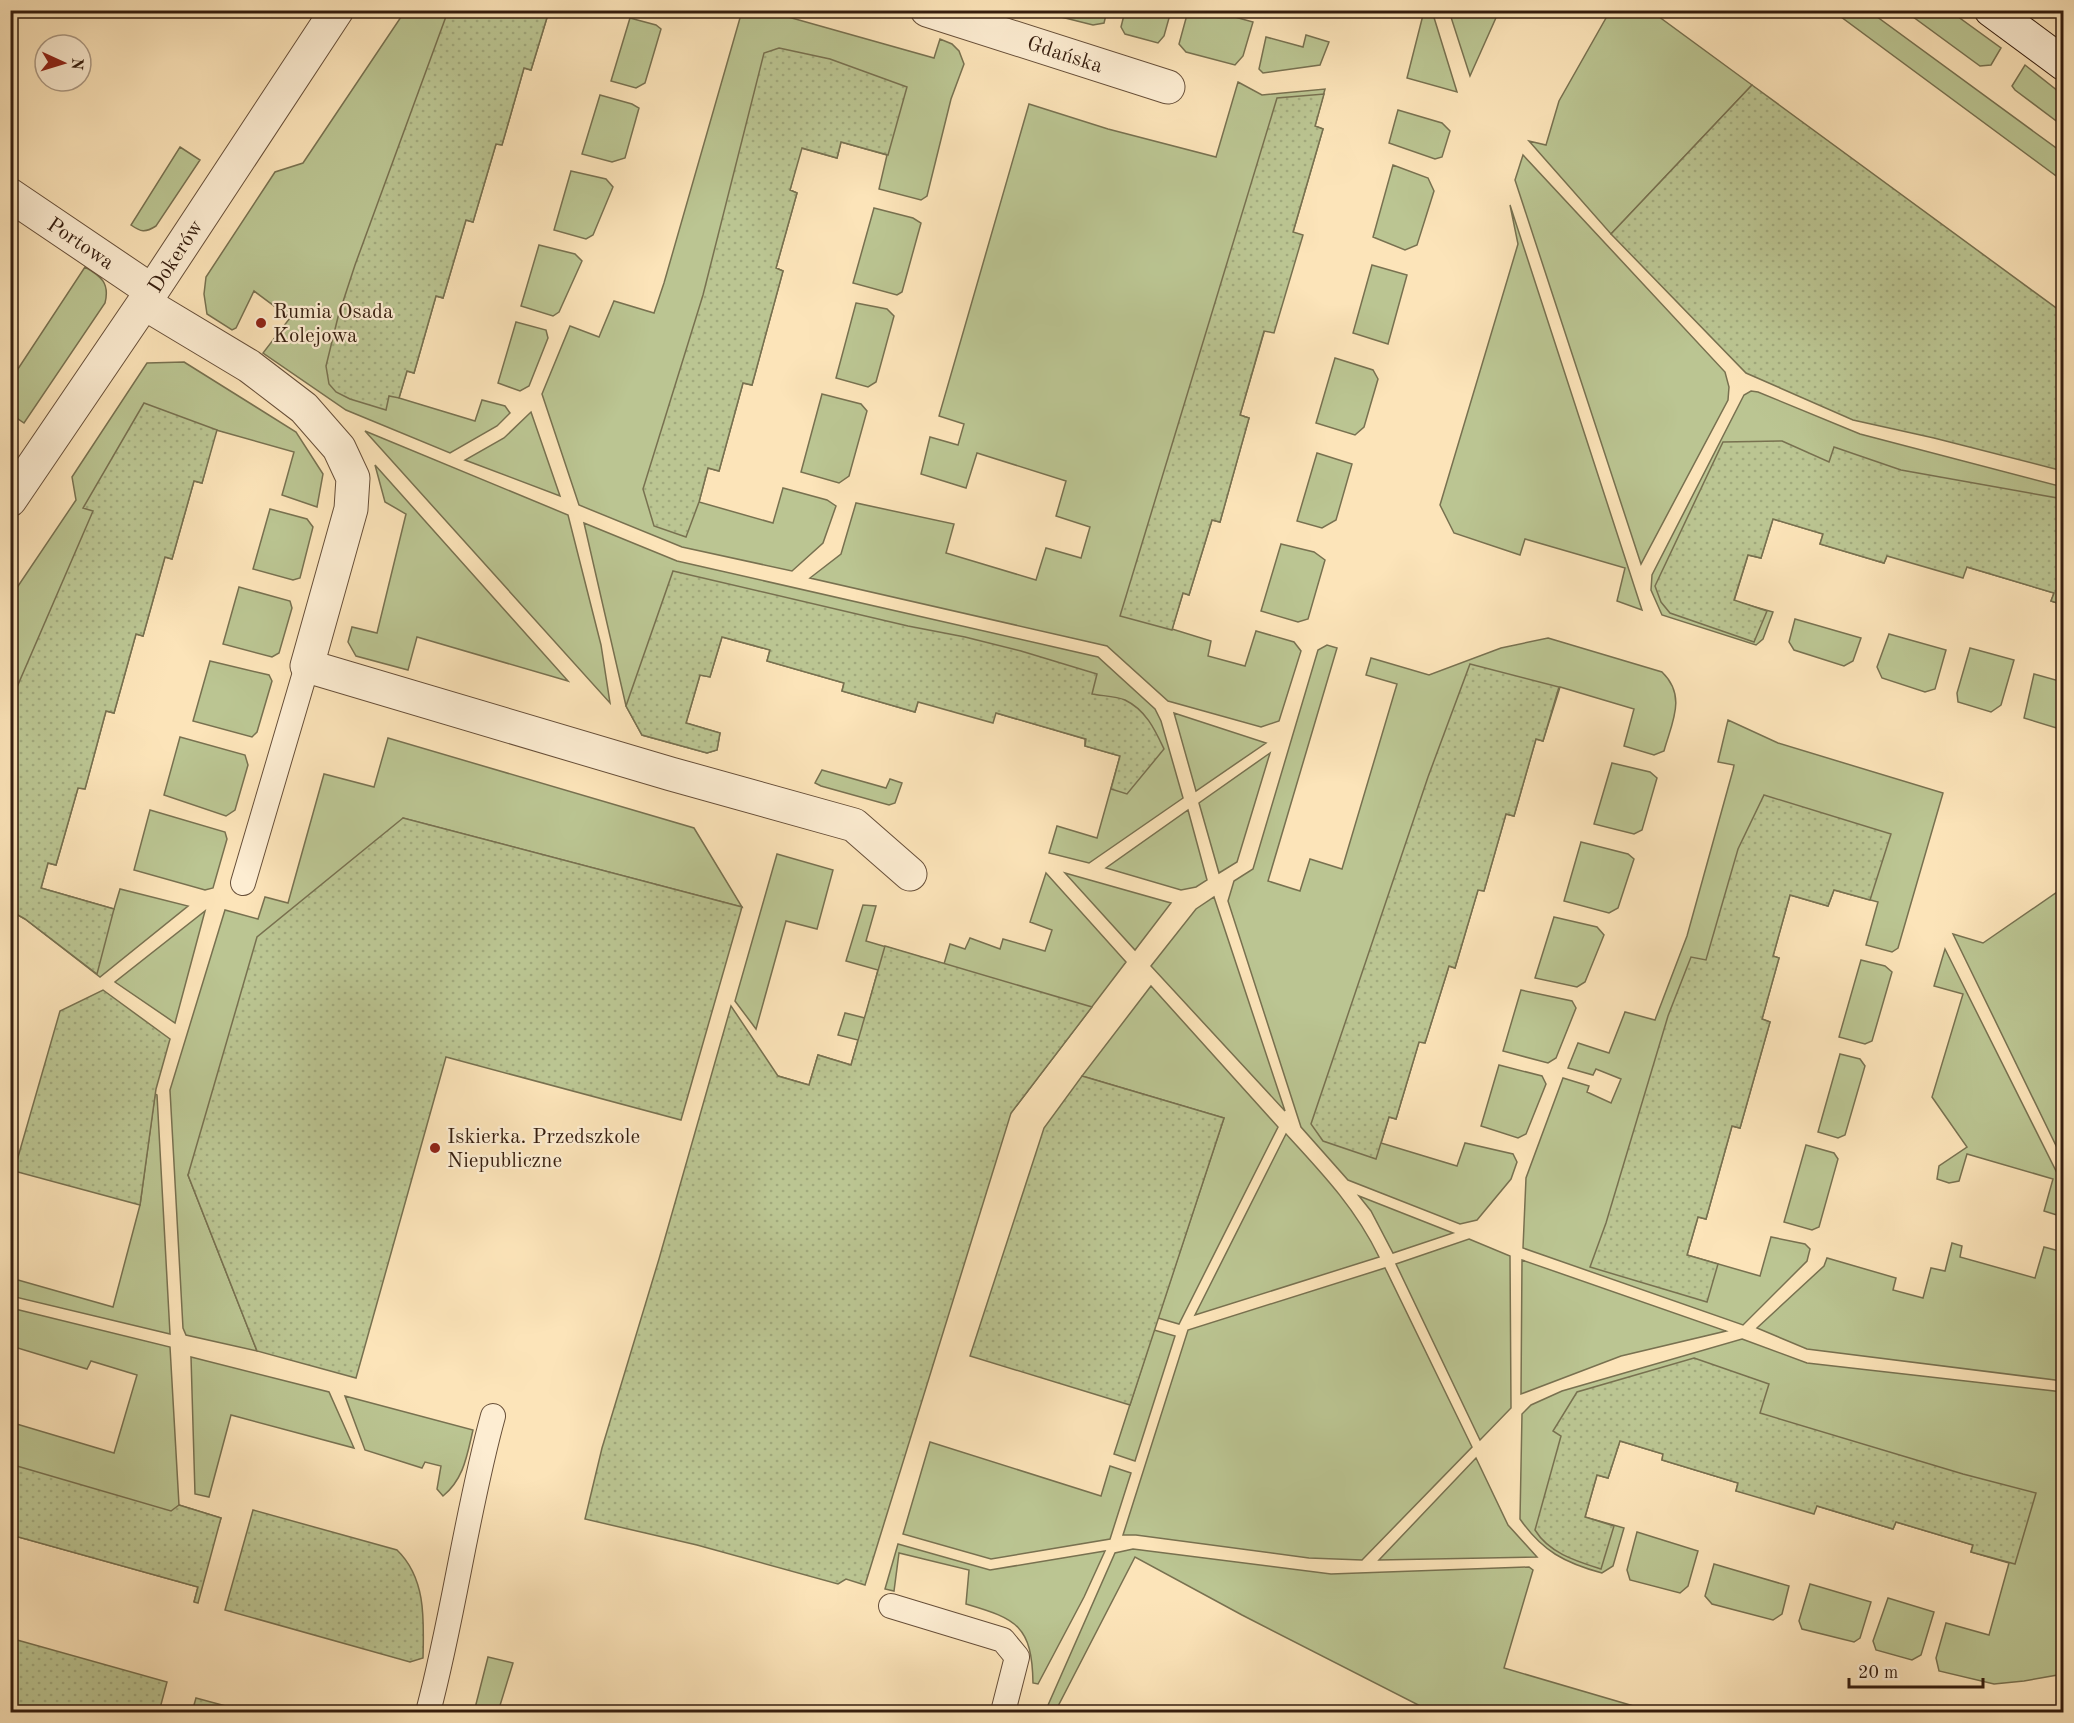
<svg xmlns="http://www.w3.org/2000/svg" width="2074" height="1723" font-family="'Old Standard TT',serif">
	<defs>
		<pattern id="park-dots" width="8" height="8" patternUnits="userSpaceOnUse" patternTransform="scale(1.5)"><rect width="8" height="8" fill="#bbc592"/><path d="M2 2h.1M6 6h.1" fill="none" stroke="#a1a97d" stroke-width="1.8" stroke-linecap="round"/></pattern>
	</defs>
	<rect width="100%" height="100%" fill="#fce4b9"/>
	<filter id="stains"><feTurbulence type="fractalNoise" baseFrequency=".00333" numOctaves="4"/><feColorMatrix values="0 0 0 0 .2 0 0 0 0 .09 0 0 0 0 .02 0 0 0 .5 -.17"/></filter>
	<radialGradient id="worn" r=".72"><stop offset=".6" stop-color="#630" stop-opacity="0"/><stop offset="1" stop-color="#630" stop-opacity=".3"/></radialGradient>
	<path fill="#bbc592" stroke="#787150" stroke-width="1.5" d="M405,11H549L531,70L524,68L502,145L496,144L473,222L466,220L443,298L436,296L414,373L407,371L399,398L475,421L482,400L505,406L510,413L497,426L450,453L346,410L263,353L290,318L254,291L236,328L232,330L207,314L204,294L206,277L275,172L303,163Z
		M742,11H767L934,58L940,39L952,44L959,51L964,64L951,99L927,196L921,200L879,189L887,155L841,142L837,158L801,148L790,190L797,193L776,268L783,271L752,385L743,383L719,471L708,468L699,502L773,523L783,488L827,500L836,506L823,543L792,571L682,547L579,505L542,394L570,326L599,337L614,301L654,313L664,283Z
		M1037,11H1107L1104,23L1093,25Z
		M1125,11H1171L1164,36L1158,43L1125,34L1121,27Z
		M1188,11H1213L1253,22L1243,56L1235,65L1186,52L1179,44Z
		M1424,11H1432L1457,92L1407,78Z
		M1449,11H1499L1470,76Z
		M1610,11H1651L1752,85L1611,234L1529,141L1546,145L1559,101Z
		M1833,11H1869L2063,153V181Z
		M1905,11H1950L2001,48L1991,65L1980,66Z
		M630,18L656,25L661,29L645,83L636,88L611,81Z
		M1306,35L1329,42L1320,65L1263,73L1259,69L1266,37L1303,47Z
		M2025,65L2063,95V126L2015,90L2012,86Z
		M1238,82L1262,95L1325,89L1315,126L1323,129L1240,415L1249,418L1220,522L1212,520L1189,595L1183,593L1172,629L1211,641L1208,656L1245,666L1256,631L1294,642L1301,651L1279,721L1261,727L1168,701L1107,646L810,578L841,554L856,503L954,524L946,553L1036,580L1046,548L1081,558L1090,527L1056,516L1066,481L977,453L966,488L921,474L930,437L958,445L964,424L939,416L1029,104L1108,129L1216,157Z
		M600,95L632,104L639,108L625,158L612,162L582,154Z
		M1398,110L1442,123L1450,131L1442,157L1435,159L1389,143Z
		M180,147L200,160L156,226C145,233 141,232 131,225Z
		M1523,155L1725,372L1729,387L1728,400L1641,564L1515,180Z
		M1393,165L1428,178L1434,191L1417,245L1405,250L1373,237Z
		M571,171L606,179L613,187L593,235L586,239L554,230Z
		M1510,205L1642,610L1617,601L1625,568L1525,539L1520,555L1454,533L1440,505L1518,244Z
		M874,208L913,218L921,223L902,292L897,295L853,283Z
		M539,245L575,254L582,261L559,312L553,316L521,306Z
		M1372,265L1407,275L1388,344L1353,333Z
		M85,267C101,276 110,283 105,303L24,423L11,414L10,381Z
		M856,303L887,309L894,316L876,382L868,387L836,378Z
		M516,322L546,330L548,338L529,386L520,391L498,383Z
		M1335,358L1373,370L1378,379L1364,427L1355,435L1316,423Z
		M184,362L296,432L323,474L317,507L282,495L294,452L216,430L202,483L194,481L172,559L165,557L143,636L136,634L114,713L106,711L85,789L78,788L56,865L48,863L41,888L114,909L120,889L188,906L100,977L25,919L11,911L10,598L76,500L72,477L147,363Z
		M1751,391L1758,392L1860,434L2063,487V605L2051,601L2054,593L1967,567L1887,556L1884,563L1820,544L1823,534L1773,519L1761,558L1748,555L1734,601L1773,612L1763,639L1756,645L1662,615L1651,590L1652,575L1744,395Z
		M822,394L861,404L867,411L849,476L839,483L801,472Z
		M531,412L560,496L465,460L504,438Z
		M365,431L568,515L601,645L610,703Z
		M1317,453L1352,464L1336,520L1322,528L1297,521Z
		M375,465L568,681L417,637L408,670L356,656L348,642L352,627L377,633L406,514L385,502Z
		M270,509L307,519L313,527L300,578L293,580L253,569Z
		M584,523L677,561L1098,657L1155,709L1161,721L1183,798L1089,863L1049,853L1057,826L1097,838L1120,756L1085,746V739L996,713L918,702L915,712L842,691L844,683L767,661L770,650L722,637L710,677L700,675L686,723L720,733L717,750L707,753L642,735L626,706Z
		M1281,544L1314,552L1325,560L1308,619L1298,622L1261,611Z
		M239,587L290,601L292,608L279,653L272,657L223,644Z
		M1795,619L1861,638L1853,661L1844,666L1794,650L1789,642Z
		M1889,634L1946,650L1935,689L1925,692L1882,678L1877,667Z
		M1548,638L1662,672C1687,696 1672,722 1664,751L1654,755L1624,746L1634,709L1560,687L1543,741L1536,739L1514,816L1506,814L1484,891L1478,890L1455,968L1449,966L1425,1043L1419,1042L1396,1119L1389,1117L1381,1143L1457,1166L1465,1143L1513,1154L1517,1162L1511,1179L1477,1220L1460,1224L1348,1180L1301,1127L1228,901L1234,881L1253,869L1318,650L1327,645L1337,648L1268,881L1300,891L1310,859L1342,869L1397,684L1366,675L1371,658L1429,675L1501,648Z
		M1970,648L2014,660L2001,705L1991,712L1958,702L1957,693Z
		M210,661L269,675L272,681L257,732L252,737L193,721Z
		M2034,674L2063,682V730L2024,718Z
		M1174,713L1266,743L1196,791Z
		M1728,720L1778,743L1943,793L1898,948L1892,952L1866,945L1878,902L1834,890L1828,906L1790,895L1773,956L1779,958L1762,1019L1770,1022L1740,1128L1732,1126L1706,1219L1698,1217L1687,1255L1760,1276L1771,1237L1805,1244L1810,1249L1807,1261L1743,1325L1523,1248L1526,1178L1563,1078L1589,1086L1587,1092L1611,1103L1621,1079L1596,1069L1593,1075L1568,1068L1578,1043L1609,1053L1625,1012L1655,1020L1687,936L1733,770L1734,765L1718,762Z
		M180,737L245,755L248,765L235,810L226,816L164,795Z
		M388,738L694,828L742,907L403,818L188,1175L257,1351L186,1335L183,1328L170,1090L225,910L258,919L265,897L288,903L324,774L374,787Z
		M1270,753L1237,862L1219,873L1199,803Z
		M1612,763L1650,772L1657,778L1642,830L1634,834L1594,824Z
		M822,770L886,788L890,779L902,783L895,803L889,805L821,786L815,783Z
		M150,810L225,832L227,839L213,888L205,890L134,870Z
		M1188,810L1207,880L1196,887L1181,890L1106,868Z
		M1581,842L1628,854L1634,859L1618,908L1609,913L1564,901Z
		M777,854L833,870L817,929L786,921L756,1029L735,1001Z
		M1046,873L1126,962L1011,1113L932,1173L778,1076L809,1085L818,1055L851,1065L858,1040L838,1035L845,1013L865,1018L878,970L846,961L863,905L876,906L866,941L944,964L950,944L965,949L970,938L1000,949L1003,939L1045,951L1052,930L1030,922Z
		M1065,873L1171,903L1135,950Z
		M2063,888V1160L1953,934L1983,943Z
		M1214,897L1285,1111L1151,966L1196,909Z
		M205,911L175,1023L115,982Z
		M1554,917L1597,927L1604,935L1585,982L1577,987L1535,978Z
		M1945,949L2063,1185V1217L2044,1211L2053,1179L1967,1154L1959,1181L1949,1183L1937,1179L1939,1166L1967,1147L1932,1097L1963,994L1934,986Z
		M1861,960L1885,966L1892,972L1872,1041L1865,1044L1839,1037Z
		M1151,986L1278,1127L1179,1324L1158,1318L1224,1118L1082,1076Z
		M1521,990L1572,1001L1576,1008L1556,1058L1548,1063L1503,1051Z
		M1840,1054L1860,1059L1865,1066L1845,1135L1838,1138L1818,1132Z
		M1499,1065L1542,1076L1546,1084L1526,1134L1518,1138L1481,1126Z
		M155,1094L157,1095L170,1334L11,1296V1278L113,1307L140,1205Z
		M1286,1134C1322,1173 1356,1209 1379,1257L1195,1315Z
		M1806,1145L1834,1153L1838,1159L1819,1227L1812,1230L1784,1222Z
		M1359,1196L1453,1233L1393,1253L1371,1211Z
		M1469,1239L1510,1256L1511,1408L1480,1440L1396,1264Z
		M1952,1243L1962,1246L1960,1257L2035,1278L2044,1247L2063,1252V1381L1807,1349L1757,1328L1824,1266L1827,1258L1896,1278L1893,1290L1923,1298L1931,1268L1945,1271Z
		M1522,1260L1726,1331L1621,1356L1521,1394Z
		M1385,1268L1472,1447L1362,1560L1309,1558L1136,1535H1123L1188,1330Z
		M11,1308L170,1347L179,1505L221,1518L194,1602L198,1587L11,1535L10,1422L114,1453L137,1375L91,1361L87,1369L11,1346Z
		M1154,1330L1175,1336L1135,1461L1114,1454Z
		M1742,1339L1807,1363L2063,1392V1674L2024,1681L1994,1684L1939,1671L1936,1658L1946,1623L1989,1635L2009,1563L1971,1552L1973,1545L1896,1522L1893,1529L1817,1506L1736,1491L1738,1483L1662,1460L1663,1454L1620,1441L1608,1478L1597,1475L1585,1517L1624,1528L1613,1566L1602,1573C1565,1563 1542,1551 1520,1519L1522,1414L1531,1405L1562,1391Z
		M191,1357L329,1392L354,1448L231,1415L209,1497L195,1494Z
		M345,1396L473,1430C467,1455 464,1479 443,1496L437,1489L441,1466L425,1462L422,1468L365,1450Z
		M930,1442L1101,1496L1110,1466L1131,1473L1110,1539L991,1559L903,1534Z
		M1476,1458L1508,1525L1537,1557L1379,1560Z
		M1637,1532L1698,1551L1688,1586L1680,1593L1630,1580L1627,1570Z
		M898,1544L990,1570L1105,1551L1084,1597L1038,1684L1033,1683C1032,1626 1017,1619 966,1604L969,1570L899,1553L894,1591L885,1589Z
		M1133,1549L1331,1574L1529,1567L1533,1570L1504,1668L1654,1712H1432L1242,1615L1135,1557L1055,1712H1045L1115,1553Z
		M1714,1564L1789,1586L1782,1614L1773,1620L1712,1604L1705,1596Z
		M1810,1584L1871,1602L1860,1638L1854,1642L1802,1629L1799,1621Z
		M1888,1598L1934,1612L1921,1655L1912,1660L1876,1650L1873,1641Z
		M488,1657L513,1663L498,1712H474Z"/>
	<path fill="url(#park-dots)" stroke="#787150" stroke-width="1.5" d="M448,11H549L531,70L524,68L502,145L496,144L473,222L466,220L443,298L436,296L414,373L407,371L399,398L389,396L386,410L350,399L336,392L329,384L326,366L338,317L355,265Z
		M779,48L830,59L907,87L888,155L841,142L837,158L802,148L790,190L797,193L776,268L783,271L752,385L743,383L719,471L708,468L699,502L686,537L654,526L643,489L703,295L764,53Z
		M1752,85L2063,313V471L1934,438L1853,420L1746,373L1611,234Z
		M1324,94L1315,126L1323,129L1293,232L1303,235L1274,333L1264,331L1240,415L1249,418L1220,522L1212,520L1189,595L1183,593L1172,630L1120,616L1277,98Z
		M144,403L217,430L202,483L194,481L172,559L165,557L143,636L136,634L114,713L106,711L85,789L78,788L56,865L48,863L41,888L114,909L97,974L25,919L11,911V701L93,511L83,508Z
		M1782,441L1829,462L1834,447L1901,470L2063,499V605L2051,601L2054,593L1967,567L1963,578L1887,556L1884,563L1820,544L1823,534L1773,519L1761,558L1748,555L1734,600L1767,611L1754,642L1670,613L1661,602L1655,586L1723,442Z
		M673,571L908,626L965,637L1021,651L1097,674L1092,694C1102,696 1116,696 1125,700C1146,710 1155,730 1164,749L1127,794L1111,789L1120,756L1085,746L1086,739L996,713L993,723L918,702L915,712L842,691L844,683L767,661L770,650L722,637L710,677L700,675L686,723L720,733L717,750L707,753L642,735L626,706Z
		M1470,664L1559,687L1543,741L1536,739L1514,816L1506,814L1484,891L1478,890L1455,968L1449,966L1425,1043L1419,1042L1396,1119L1389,1117L1376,1159L1323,1141L1311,1124L1428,777Z
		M1764,795L1891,834L1870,900L1834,890L1828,906L1790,895L1773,956L1779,958L1762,1019L1770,1022L1740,1128L1732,1126L1706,1219L1698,1217L1687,1255L1718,1264L1707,1302L1590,1267L1606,1223L1668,1016L1691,957L1706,960L1738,849Z
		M403,818L742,907L681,1120L446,1057L356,1378L257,1351L188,1175L257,937Z
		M885,946L1092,1007L1011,1113L865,1585L846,1579L838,1584L697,1545L585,1519L602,1448L659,1259L731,1006L778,1076L809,1085L818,1055L851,1065Z
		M103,990L170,1039L156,1089L140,1205L14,1171L60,1011Z
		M1082,1076L1224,1118L1130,1405L970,1356L1044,1128Z
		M1694,1358L1769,1384L1760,1413L1963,1474L2036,1493L2015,1564L1971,1552L1973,1545L1896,1522L1893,1529L1817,1506L1814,1514L1736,1491L1738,1483L1662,1460L1663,1454L1620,1441L1608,1478L1597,1475L1585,1517L1614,1526L1601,1569C1576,1561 1549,1553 1535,1530L1561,1436L1553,1431L1577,1392Z
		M10,1464L171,1511L179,1505L221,1518L198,1603L194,1602L198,1587L11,1535Z
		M253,1510L397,1550C426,1578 424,1619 423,1658L410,1662L225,1610Z
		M10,1638L167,1682L159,1712H11Z
		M196,1698L248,1712H192Z"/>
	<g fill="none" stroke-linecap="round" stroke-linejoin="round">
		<defs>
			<path id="lane" d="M243,883L307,666
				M891,1606L1003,1640L1017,1657L1003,1712
				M428,1712C454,1615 466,1514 493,1416"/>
			<path id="street" d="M927,10L1168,87
				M10,195L152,291
				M144,303L249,366L304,408L339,448L353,478L351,509L307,666L671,774L854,825L910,874
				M10,500L152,291L337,10"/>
			<path id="secondary" d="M1991,10L2064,64"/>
		</defs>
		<use href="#lane" stroke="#674f39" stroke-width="26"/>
		<use href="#street" stroke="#674f39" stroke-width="35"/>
		<use href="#secondary" stroke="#351d0e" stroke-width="35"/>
		<use href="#lane" stroke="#fdedd2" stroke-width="24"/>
		<use href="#street" stroke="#fdedd2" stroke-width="33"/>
		<use href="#secondary" stroke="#fdedd2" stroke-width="33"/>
	</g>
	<g fill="#8f2418" stroke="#fdedd2" stroke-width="2">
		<circle cx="261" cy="323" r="6"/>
		<circle cx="435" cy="1148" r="6"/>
	</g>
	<g text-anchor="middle" stroke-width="4.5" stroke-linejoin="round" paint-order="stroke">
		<g font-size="21" fill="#351d0e" stroke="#fdedd2">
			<text transform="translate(1065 54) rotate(18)" y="7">Gdańska</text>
			<text transform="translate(81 243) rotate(34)" y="7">Portowa</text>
			<text transform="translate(175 256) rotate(-57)" y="7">Dokerów</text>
		</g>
		<g font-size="21" fill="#351d0e" stroke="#fdedd2" text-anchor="start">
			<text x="273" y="318">Rumia Osada<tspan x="273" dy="24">Kolejowa</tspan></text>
			<text x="447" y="1143">Iskierka. Przedszkole<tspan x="447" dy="24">Niepubliczne</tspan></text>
		</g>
	</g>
	<rect width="2074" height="1723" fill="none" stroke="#fce4b9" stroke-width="36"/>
	<rect x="12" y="12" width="2050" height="1699" fill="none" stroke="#351d0e" stroke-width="3"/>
	<rect x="18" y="18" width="2038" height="1687" fill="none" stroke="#351d0e" stroke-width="1.5"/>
	<g transform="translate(63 63) rotate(94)"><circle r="28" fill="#fdedd2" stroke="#ad9a84" stroke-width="1.5"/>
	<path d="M0-4.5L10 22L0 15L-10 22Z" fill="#8f2418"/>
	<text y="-9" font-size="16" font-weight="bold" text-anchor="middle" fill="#351d0e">N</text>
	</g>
	<path d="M1849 1678v9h134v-9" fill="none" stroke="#351d0e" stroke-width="3"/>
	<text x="1858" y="1678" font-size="18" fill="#351d0e" stroke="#fdedd2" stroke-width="4.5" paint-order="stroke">20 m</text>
	<rect width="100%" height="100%" filter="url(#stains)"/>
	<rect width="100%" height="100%" fill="url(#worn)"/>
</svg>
